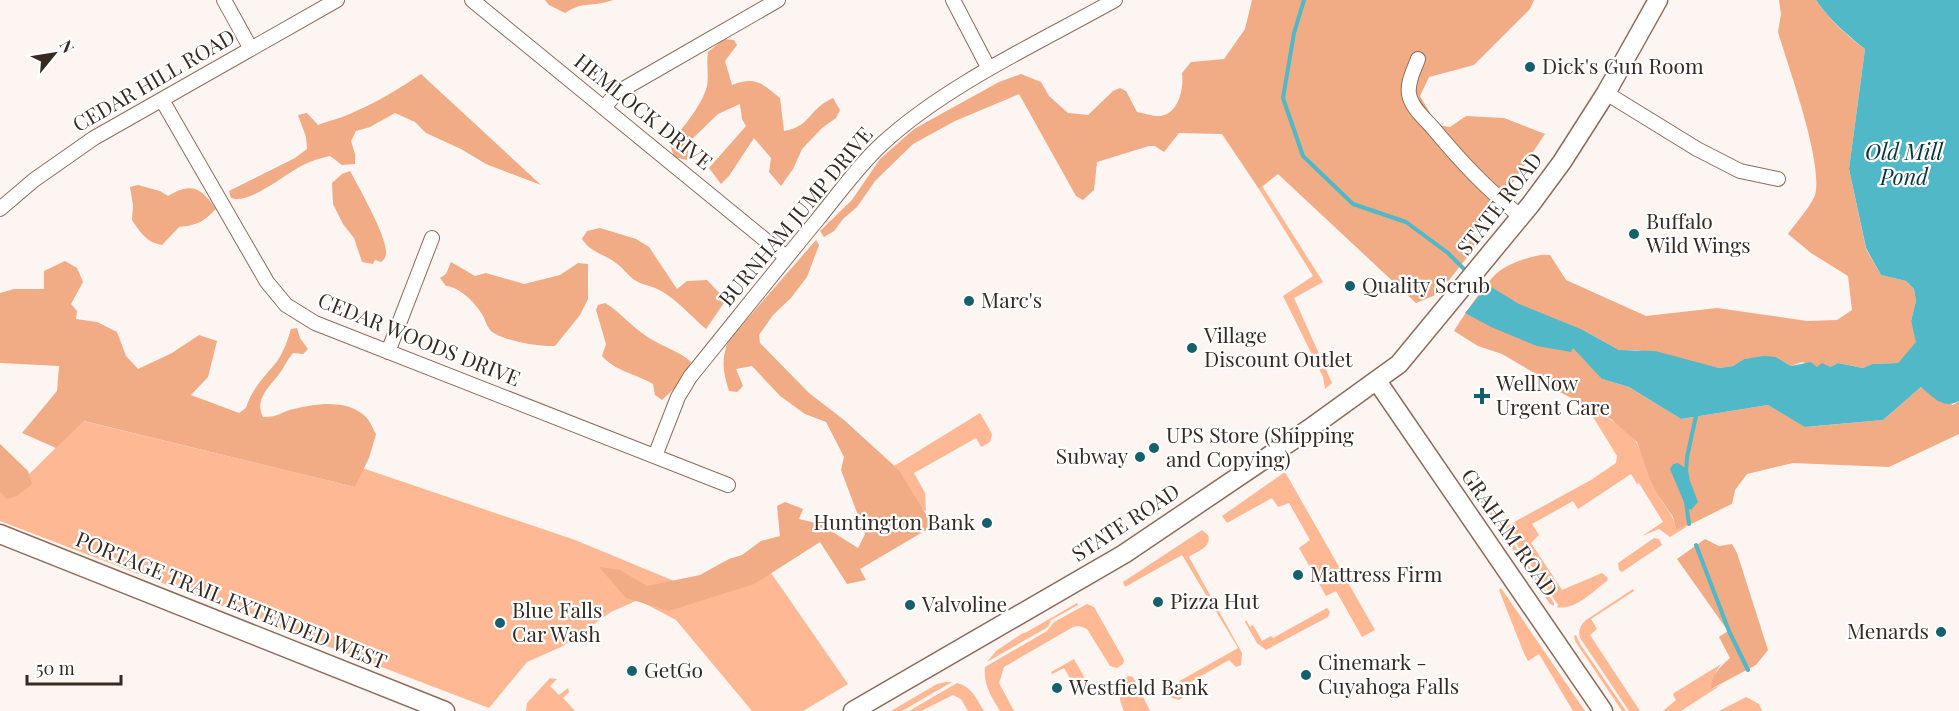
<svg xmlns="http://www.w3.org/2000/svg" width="1959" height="711" font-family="'Playfair Display',serif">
	<rect width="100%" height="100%" fill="#fcf5f1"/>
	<path fill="#feb893" d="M1262,186L1323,282L1294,298L1332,383L1325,389L1323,377L1283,296L1313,276L1259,189Z
		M1581,404C1598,412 1629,427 1637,444C1645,459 1649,476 1657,492C1663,505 1673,514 1676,528L1688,526L1670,537L1659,529L1642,536L1663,522L1639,483L1637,484L1631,474L1578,509L1573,501L1532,524L1539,535L1531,543L1562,590L1602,573L1608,578L1607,581C1593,591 1575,611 1557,607L1558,605L1505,527L1591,480L1616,463L1617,456L1590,412Z
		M980,413L992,434L990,442L981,447L976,438L914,473L925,493L926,511L923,510L900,471L894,466Z
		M83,421L355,487L362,468L575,540L679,583L760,557L848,684L803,711H752L676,620L638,600L611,612L563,646L527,662L489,708L0,521V469L14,489Z
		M1285,472L1375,630L1362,637L1336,591L1326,596L1299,548L1310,540L1289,503L1278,507L1272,498L1227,523L1222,516Z
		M1467,476L1554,603V606L1550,604L1470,487L1466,481Z
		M1202,530L1208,535C1212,548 1197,551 1189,557L1242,653L1241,665L1236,667L1229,660L1180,688L1183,697L1179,700L1172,698L1166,691L1167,688L1238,648L1182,555L1125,587L1123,582Z
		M1654,538L1659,539L1662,545L1622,572L1619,570L1618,563Z
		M1501,588L1585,711H1573L1539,654L1528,661L1523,651L1499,590Z
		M1633,589L1634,591L1591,619L1597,629L1590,635L1640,711H1629L1582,641C1577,634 1579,626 1586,620Z
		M1077,603L1078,605L1051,620L1048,627L987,662L996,651L1023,633H1025Z
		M1087,604L1094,607L1124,660L1123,664L1117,668L1110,666L1087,629L1079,626L1073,627L1004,667L999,683L1014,711H1000C991,696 983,684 985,667L1047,631L1054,622Z
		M1327,608L1330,612L1328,617L1266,650L1257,643L1245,622L1246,620L1250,627L1253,625L1262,641L1271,636L1273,638Z
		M1576,635L1580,644L1626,711H1622L1575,641L1574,636Z
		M1074,659L1088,684L1077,690L1064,668L1052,674L1051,672Z
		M1721,664L1716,672L1711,689L1721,685L1681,711H1663L1676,700L1673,695L1674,693Z
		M1128,676L1133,677L1150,711H1124C1118,700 1118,686 1128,676Z
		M550,678L557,679L550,686L559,695L568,688L569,692L563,698L575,711H526L527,703Z
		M946,682H952L902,711H891L937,684Z
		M957,683C972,687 976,698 984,711H968L961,699L953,695L921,711H909Z
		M1746,697L1759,704L1762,711H1719Z"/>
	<path fill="#f1ab85" d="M545,0H613C591,8 585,0 565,13L549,5Z
		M1252,0H1534L1530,9L1474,65L1429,77L1420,96L1437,125L1450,127L1466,116L1504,118L1545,134L1513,182L1473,233L1480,241L1438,294L1416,303L1278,174L1259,189L1222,134L1179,133L1164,152L1155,146H1149L1097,162L1094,190L1083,200L1076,196L1019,94L955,121L913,144L875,181L857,207L843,219L834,231L824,237L820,231L852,200L880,159L914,129L999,82L1021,74L1041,82L1049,96L1068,113L1088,115L1113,91L1120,88L1126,91L1137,112C1144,113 1154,117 1161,116C1179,113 1184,88 1182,73L1191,62L1224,59L1245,29Z
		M1779,0H1816C1829,19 1847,36 1865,49L1849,169L1866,249L1881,275L1906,281L1914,289L1916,301L1911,321L1917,342L1898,363L1872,364L1863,368L1838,363L1830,367H1817L1802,362L1791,366L1776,357L1744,359L1733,366L1719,368L1637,350H1619L1583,330L1602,379L1629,387L1681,419L1768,405L1806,427L1883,420L1921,387L1953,405L1959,401V434L1889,467L1793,463L1747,474L1735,490L1732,504C1713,512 1696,524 1676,529L1673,517L1658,495L1650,479L1637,442L1611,419L1558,391L1536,374L1502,354L1478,346L1454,331C1463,317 1488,278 1501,270C1511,263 1537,253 1550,255L1566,280L1646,316L1717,308L1807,321L1837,320L1852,310L1848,276L1811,253L1788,234C1795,224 1811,206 1815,195C1824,164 1788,66 1778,32L1781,14Z
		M724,39L734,40L737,45L725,61L732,85C755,76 762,83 780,98L784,131C806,127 806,118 820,106C823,103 829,100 833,98L840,110L836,118L822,128L802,149L793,169L781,186L769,172L771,158L754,138L729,176L721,184L709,168L746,126L742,119L740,104L718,114L689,142L687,160L674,157L670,144C682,128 702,106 707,86C709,75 706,64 708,52Z
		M421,74L541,185L486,164L461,149L426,133L415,122L395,113L370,127L356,131L351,141L355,154V164L342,165L330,156C320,158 311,161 303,165C285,174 249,205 231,198L229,191L295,158L307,149L306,137L298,115L307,113L318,125C330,120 343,118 354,112C378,102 400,88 421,74Z
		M350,171C358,186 388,238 386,254C385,259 384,259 381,262L375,260L373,264L362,262L354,238L343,224L333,204L332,183L342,174Z
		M138,185L160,191L168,196C191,182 201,187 216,209C203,222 198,225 179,227L162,245C147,243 140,232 132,220L133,205L130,187Z
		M600,228L636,239L649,247L677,289L687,281L707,280L726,300L706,329C692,317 679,302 663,292C654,286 641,285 633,279C627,274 622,267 616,263C604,254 590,252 582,239L587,231Z
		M816,240L819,245L807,277L791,298L773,315L759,335L760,343L809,393L844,420L900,471L933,526L860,569L866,580L847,584L820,542L754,584L669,611L626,598L599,567L620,570L647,586L700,575L729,559L742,555L761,541L780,536L777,506L785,502L803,509L799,519L820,524L858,548L865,534L841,470L844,457L826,422L805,414L780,396L752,366L736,369L743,386L737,392L729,391C723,371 721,361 728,341Z
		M65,261L77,268L83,282L71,304L77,311L76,319L97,322L117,332L126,356L138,369L172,353L199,335L217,341L208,377L191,395L239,413L246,408C253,386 265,377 278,360C284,351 288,339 291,329L297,328L300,338L308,349L303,354L293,353C288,359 286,363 282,370C273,384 253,398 263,417C280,417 280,412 294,409C317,403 348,399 366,417C370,421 373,429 376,434L369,458L355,487L84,421L56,448L22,433L57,391L59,366L0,363V293L14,289H44V271Z
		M451,262L475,276L486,273L524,284L560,275L578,263L588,264V299L580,315L555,346C540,347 503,341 491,331C487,327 485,319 482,314C475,303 460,287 446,286L440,278L446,274Z
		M605,303C620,312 631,326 646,336C660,346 678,350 691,362L676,387L662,400L655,395L653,384C636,374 615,371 602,356L606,344L596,310L598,305Z
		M0,444L28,471L32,484L17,496L7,499L0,492Z
		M1705,539L1719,546L1732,544L1737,553L1768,650L1756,665L1711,689C1711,675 1720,667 1730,658L1719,637L1728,631L1677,559Z"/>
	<path fill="#51b8c7" d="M1816,0H1959V401C1943,410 1932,396 1921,387L1883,420L1805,427L1768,405L1681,419L1629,387L1602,379L1573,348L1571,352L1537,346L1491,327L1465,313L1488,285L1519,304L1583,330L1619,350L1655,351L1719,368L1733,366L1744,359L1764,356L1776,357L1791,366L1811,362L1817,367L1822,363L1830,367L1838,363L1863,368L1872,364L1898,363L1916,342L1911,321L1916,301L1914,289L1906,281L1881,275L1866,248L1849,169L1865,49C1847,35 1829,19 1816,0Z
		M1678,463L1688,470L1690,481L1698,502L1691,510L1686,507L1670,469L1673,464Z"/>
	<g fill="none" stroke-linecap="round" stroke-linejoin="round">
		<path stroke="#51b8c7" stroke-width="4" d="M1304,0L1294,33L1283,98L1303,156L1353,204L1406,222L1448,253L1467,272
			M1475,280L1486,292
			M1686,473L1687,457L1696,416
			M1686,502L1689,524
			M1696,545L1729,631L1748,670"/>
		<defs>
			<path id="minor" d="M224,0L251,49
				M472,0L786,257
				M953,0L989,69
				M1418,59C1414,70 1407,82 1409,94C1411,107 1425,119 1433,128C1462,163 1486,188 1521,217
				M1606,93L1697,149L1740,171L1778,179
				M162,100L267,282L286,305L315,323L728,485
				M604,108L613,97L625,88L778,0
				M0,209L34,180L94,138L337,0
				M388,352L432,238
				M655,456L678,397L690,377C733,324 775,271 818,219C839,193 859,165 883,143C946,85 1040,42 1115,0"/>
			<path id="major" d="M1377,381L1603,711
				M0,534L445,711
				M853,711L1124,554L1309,429L1399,364L1531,204L1562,162L1606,93L1658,0"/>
		</defs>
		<use href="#minor" stroke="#8d6c5b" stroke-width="16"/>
		<use href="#major" stroke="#8d6c5b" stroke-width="21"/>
		<use href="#minor" stroke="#fff" stroke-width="14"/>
		<use href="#major" stroke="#fff" stroke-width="18"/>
	</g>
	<g fill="#14616c" stroke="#fff" stroke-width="2">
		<circle cx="1530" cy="67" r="6"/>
		<circle cx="1634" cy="234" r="6"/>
		<circle cx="1350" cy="286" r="6"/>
		<circle cx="969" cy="301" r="6"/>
		<circle cx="1192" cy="348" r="6"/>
		<path d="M1479 387h6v6h6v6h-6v6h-6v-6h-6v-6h6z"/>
		<circle cx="1154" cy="448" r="6"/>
		<circle cx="1140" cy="457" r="6"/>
		<circle cx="987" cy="523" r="6"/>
		<circle cx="1298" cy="575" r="6"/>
		<circle cx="1158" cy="602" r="6"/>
		<circle cx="910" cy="605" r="6"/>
		<circle cx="500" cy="623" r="6"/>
		<circle cx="1941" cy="632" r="6"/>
		<circle cx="632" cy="671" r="6"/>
		<circle cx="1306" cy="675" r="6"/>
		<circle cx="1057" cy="688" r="6"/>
	</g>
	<g text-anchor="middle" stroke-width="4.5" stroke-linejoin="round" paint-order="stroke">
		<g font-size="21" fill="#372a22" stroke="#fff" text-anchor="start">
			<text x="1542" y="74">Dick's Gun Room</text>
			<text x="1646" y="229">Buffalo<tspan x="1646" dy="24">Wild Wings</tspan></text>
			<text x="1362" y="293">Quality Scrub</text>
			<text x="981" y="308">Marc's</text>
			<text x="1204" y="343">Village<tspan x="1204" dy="24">Discount Outlet</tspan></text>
			<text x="1496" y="391">WellNow<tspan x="1496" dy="24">Urgent Care</tspan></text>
			<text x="1166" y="443">UPS Store (Shipping<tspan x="1166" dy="24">and Copying)</tspan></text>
			<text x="1128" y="464" text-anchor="end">Subway</text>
			<text x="975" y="530" text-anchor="end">Huntington Bank</text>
			<text x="1310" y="582">Mattress Firm</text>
			<text x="1170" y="609">Pizza Hut</text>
			<text x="922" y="612">Valvoline</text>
			<text x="512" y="618">Blue Falls<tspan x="512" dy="24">Car Wash</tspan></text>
			<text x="1929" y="639" text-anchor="end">Menards</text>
			<text x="1318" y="670">Cinemark -<tspan x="1318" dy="24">Cuyahoga Falls</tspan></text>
			<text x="644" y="678">GetGo</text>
			<text x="1069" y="695">Westfield Bank</text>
		</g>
		<g font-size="21" fill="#372a22" stroke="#fff">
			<text transform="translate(154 81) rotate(-30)" y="7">CEDAR HILL ROAD</text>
			<text transform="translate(643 112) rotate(39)" y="7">HEMLOCK DRIVE</text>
			<text transform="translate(1500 204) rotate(-52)" y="7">STATE ROAD</text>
			<text transform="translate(796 217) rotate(-50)" y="7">BURNHAM JUMP DRIVE</text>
			<text transform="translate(419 340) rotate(22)" y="7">CEDAR WOODS DRIVE</text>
			<text transform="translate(1126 523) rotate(-33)" y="7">STATE ROAD</text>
			<text transform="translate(1509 533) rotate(55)" y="7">GRAHAM ROAD</text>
			<text transform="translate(231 601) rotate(22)" y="7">PORTAGE TRAIL EXTENDED WEST</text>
		</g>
		<g font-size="22" font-style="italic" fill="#04373e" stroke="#fff">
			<text x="1904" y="160">Old Mill<tspan x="1904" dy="25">Pond</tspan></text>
		</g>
	</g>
	<g transform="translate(54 54) rotate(60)" stroke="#ffffff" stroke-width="4.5" paint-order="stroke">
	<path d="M0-4.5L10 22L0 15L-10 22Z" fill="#372a22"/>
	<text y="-9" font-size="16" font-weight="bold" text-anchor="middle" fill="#372a22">N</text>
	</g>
	<path d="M27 675v9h94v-9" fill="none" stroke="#372a22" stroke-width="3"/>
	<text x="36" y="675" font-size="18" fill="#372a22" stroke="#ffffff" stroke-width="4.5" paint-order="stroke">50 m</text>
</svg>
